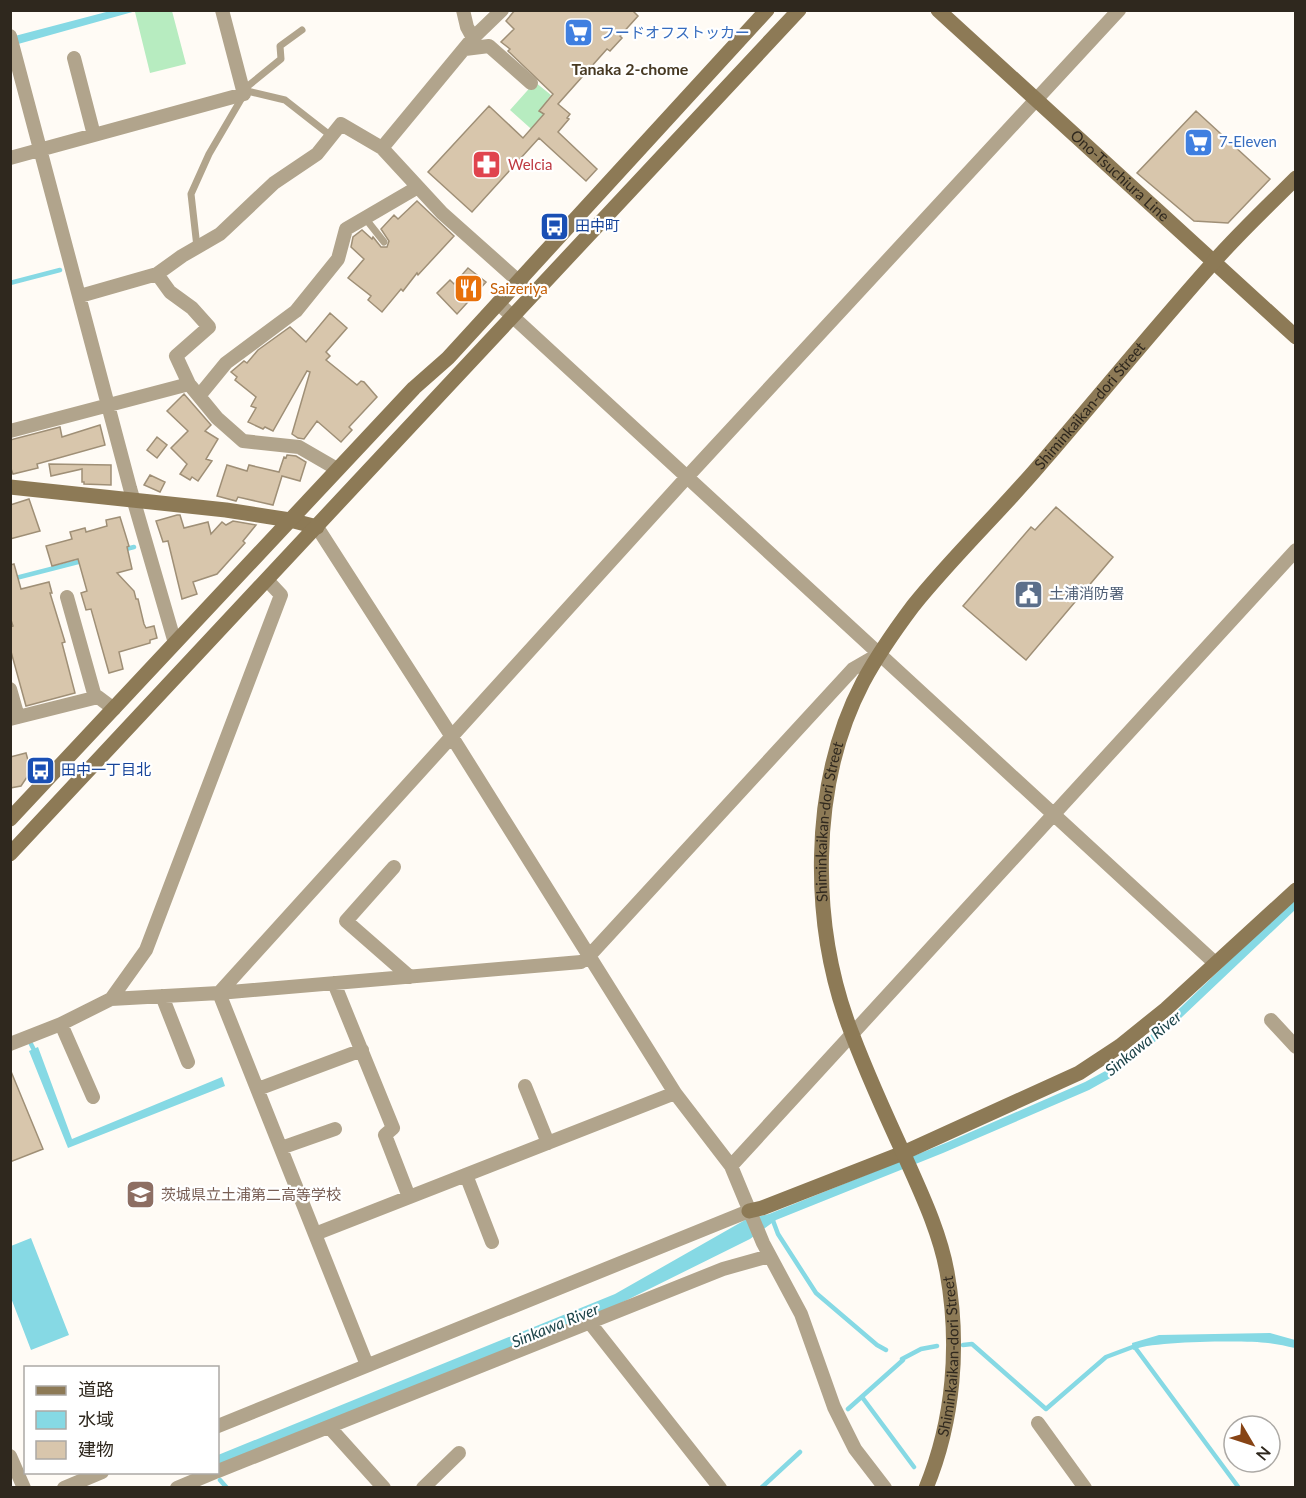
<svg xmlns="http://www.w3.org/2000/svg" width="1306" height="1498" font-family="Lato,'Noto Sans JP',sans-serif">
	<rect width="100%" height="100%" fill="#fffbf5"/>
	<path fill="#b7ecc0" d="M141,11H172L186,64L150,73L135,12Z
		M535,82L551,95L547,100L551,105L533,126L550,141L548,144L510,110Z"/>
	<path fill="#86d9e4" d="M110,11H136L11,46V37Z
		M1295,898V910L1163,1035L1114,1076L1089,1090L943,1153L776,1220L750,1239L619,1304L218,1468V1455L615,1294L745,1220L769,1214L948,1142L1085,1082L1109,1069L1158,1029Z
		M38,1047L72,1139L222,1077L225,1086L68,1148L29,1051Z
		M31,1238L69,1335L31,1350L11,1298V1246Z
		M1270,1333L1295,1340V1348C1286,1346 1277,1344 1268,1343C1247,1340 1148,1341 1133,1350L1132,1343L1159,1335Z"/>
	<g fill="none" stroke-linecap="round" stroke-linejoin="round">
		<path stroke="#86d9e4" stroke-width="4.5" d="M10,283L60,270
			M122,550L134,547
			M12,579L82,561
			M31,1044L36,1054
			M772,1218L778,1234L816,1293L877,1345L886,1350
			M963,1345L972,1344L1046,1409L1106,1357L1138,1345
			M1134,1346L1239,1488
			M902,1359L921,1349L937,1346
			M862,1397L914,1467
			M848,1409L903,1360
			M220,1480L227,1488
			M761,1488L800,1452"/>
	</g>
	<path fill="#d8c6ac" stroke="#9f8f76" stroke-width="1.5" d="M515,10H632L638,16L620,36L622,38L610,51L607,49L558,104L570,114L567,118L569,119L558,132L597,169L586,181L539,138L472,212L428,172L489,106L523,138L544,114L539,111L553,94L508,51L510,49L501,42L514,29L506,21Z
		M1196,111L1270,179L1228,223L1194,221L1137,173Z
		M417,201L454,236L418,275L417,273L403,291L401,289L382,312L368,300L371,296L348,278L364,259L351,247L353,237L362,230L372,239L373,237L381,247H387L389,241L381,229L394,215L398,219Z
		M468,268L486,282L457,314L437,293L450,280L454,284Z
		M330,313L347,328L326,352L330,356L326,360L357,385L361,381L364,382L377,397L349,427L352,430L341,442L317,421L304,439L298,438L292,434L310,372L307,371L273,431L265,427L263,429L248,422L256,408L251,406L256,397L235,380L237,377L231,372L244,361L247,363L258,350L290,327L306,342Z
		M184,394L211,425L205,431L218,439L206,459L212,461L198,481L192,477L190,480L180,474L187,464L171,448L188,431L167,411Z
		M100,425L105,445L37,464L38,468L13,474L10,466V440L60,427L62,437Z
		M157,437L167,445L157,458L147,450Z
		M287,455L296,456L306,462L300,481L282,476L273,505L238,497L236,501L217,496L227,465L247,471L249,465L279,472L284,457L286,458Z
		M49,464L111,465V485L84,484V482H82V469L51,476Z
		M150,475L165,482L160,492L144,485Z
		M29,499L40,531L10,539V505Z
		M1056,507L1113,557L1026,660L963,606L1031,527L1035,530Z
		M177,515H180L184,528L208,522L211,534L222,522L226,525L233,521L256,525L243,541L245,543L217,574L193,582L197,594L182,599L168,541L163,542L156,521Z
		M120,517L129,546L127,547L132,569L117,573L134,591L136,599H138L144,624L146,628L154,626L157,638L150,640V643L119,652L123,669L109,673L91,609L86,610L81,593L87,591L78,559L52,566L46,546L72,539L70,532L85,528L86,532L107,526L106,520Z
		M14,564L21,589L49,582L52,593H50L65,642L62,643L75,693L26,706L10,648V627L13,626L10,617V565Z
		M26,753L31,771L21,786L10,788V757Z
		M10,1069L43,1149L10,1162Z"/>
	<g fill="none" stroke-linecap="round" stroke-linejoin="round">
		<path stroke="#b1a48c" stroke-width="7" d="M243,90L285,100L331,136
			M243,90L281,59L280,46L302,30
			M365,218L384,242
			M197,247L191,194L209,154L243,96"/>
		<path stroke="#b1a48c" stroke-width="14" d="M463,10L467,27L473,38
			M502,10L473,38L382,148L442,213L533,294
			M10,36L130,488L175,643
			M465,49L489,46L531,83
			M74,58L94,135
			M10,158L244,94L222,10
			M157,274L170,292L192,308L209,327L176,356L189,384
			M80,296L157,274L182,256L220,234L274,183L317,154L341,124L382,148
			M498,303L1215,963
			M199,396L226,363L296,311L338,259L346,229L418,187
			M10,431L189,384L217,418L243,441L299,447L337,469
			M317,527L452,737L675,1093L731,1166L763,1243L801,1314L834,1407L855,1449L885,1488
			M67,597L95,697
			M10,689L18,717
			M10,719L98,697L114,709
			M394,867L346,921L410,977
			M334,983L393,1128L385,1135L409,1197
			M162,996L188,1062
			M111,999L219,993L581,962L589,956L853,669L879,654
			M1271,1020L1296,1047
			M61,1024L93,1097
			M10,1044L61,1024L111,999L146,950L281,595L267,580
			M525,1086L548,1143
			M258,1089L362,1050
			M281,1148L335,1129
			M731,1166L1296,550
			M466,1175L492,1242
			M315,1234L675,1093
			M590,1323L720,1488
			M367,1365L219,993L687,477L1119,10
			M1038,1423L1085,1488
			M218,1426L749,1211
			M330,1428L384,1488
			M10,1456L24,1488
			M218,1471L723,1269L769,1256
			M64,1488L102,1472
			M177,1488L215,1472
			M423,1488L459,1453"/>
		<g stroke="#8d7a56" stroke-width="15">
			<path id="s1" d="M938,10L1296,337"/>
			<path d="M10,487L226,510L290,520L317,527"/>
			<path d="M10,819L414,388L448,358L767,10"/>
			<path d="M10,854L799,10"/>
			<path d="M749,1211L762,1208L903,1153L1079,1073L1120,1046L1166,1009L1296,890"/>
			<path id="s2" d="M926,1488C954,1420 960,1344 947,1272C940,1233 922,1195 906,1159C887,1118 868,1076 852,1034C810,927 809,785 863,682C877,656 895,630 913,606C954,555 1002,510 1044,460C1100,395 1154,329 1211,265C1237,235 1267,207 1296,178"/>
		</g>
	</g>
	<defs>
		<symbol id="supermarket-square" viewBox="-11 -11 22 22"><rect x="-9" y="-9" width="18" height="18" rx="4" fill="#3f7fe0" stroke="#fff"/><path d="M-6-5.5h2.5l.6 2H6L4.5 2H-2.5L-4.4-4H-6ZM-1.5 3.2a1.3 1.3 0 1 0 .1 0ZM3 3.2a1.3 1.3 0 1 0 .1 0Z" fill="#fff"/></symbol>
		<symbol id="pharmacy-square" viewBox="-11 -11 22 22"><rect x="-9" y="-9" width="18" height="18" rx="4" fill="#e0444e" stroke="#fff"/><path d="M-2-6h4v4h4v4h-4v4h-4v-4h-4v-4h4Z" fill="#fff"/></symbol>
		<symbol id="bus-square" viewBox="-11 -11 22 22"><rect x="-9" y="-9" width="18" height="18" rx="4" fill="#1a4fb4" stroke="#fff"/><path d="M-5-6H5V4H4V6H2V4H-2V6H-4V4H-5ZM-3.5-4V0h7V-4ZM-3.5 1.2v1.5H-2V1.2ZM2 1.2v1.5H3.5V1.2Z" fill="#fff"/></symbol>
		<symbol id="restaurant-square" viewBox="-11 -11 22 22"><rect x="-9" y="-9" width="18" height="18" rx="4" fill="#e8710a" stroke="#fff"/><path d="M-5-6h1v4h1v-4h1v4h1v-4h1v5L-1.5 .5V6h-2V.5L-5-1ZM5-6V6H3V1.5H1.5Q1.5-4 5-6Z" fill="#fff"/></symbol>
		<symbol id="civic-square" viewBox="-11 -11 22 22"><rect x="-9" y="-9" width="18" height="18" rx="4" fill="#5c6f8a" stroke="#fff"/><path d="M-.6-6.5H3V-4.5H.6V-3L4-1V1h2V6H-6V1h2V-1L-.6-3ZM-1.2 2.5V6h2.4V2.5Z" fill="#fff"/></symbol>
		<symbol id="school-square" viewBox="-11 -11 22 22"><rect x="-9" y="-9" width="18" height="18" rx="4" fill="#8d6e63" stroke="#fff"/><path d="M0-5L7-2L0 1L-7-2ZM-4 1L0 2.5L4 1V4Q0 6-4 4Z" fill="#fff"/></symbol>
	</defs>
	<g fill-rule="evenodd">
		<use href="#supermarket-square" x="562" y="16" width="33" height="33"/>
		<use href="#supermarket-square" x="1182" y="126" width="33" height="33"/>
		<use href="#pharmacy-square" x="470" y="148" width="33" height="33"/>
		<use href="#bus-square" x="538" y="210" width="33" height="33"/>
		<use href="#restaurant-square" x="452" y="272" width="33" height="33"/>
		<use href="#civic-square" x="1012" y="578" width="33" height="33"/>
		<use href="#bus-square" x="24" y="754" width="33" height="33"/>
		<use href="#school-square" x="124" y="1178" width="33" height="33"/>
	</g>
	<g text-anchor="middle" stroke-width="4.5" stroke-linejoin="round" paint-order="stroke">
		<g font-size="15" fill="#366cbe" stroke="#fff" text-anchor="start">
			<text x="600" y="38">フードオフストッカー</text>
			<text x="1219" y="147">7-Eleven</text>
		</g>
		<g font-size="15" fill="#be3a42" stroke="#fff" text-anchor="start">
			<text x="508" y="170">Welcia</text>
		</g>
		<g font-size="15" fill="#2f281e" stroke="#fff">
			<text dy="5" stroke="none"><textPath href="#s1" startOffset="246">Ono-Tsuchiura Line</textPath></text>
			<text dy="5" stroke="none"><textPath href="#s2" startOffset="1197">Shiminkaikan-dori Street</textPath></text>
			<text dy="5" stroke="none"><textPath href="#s2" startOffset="693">Shiminkaikan-dori Street</textPath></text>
			<text dy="5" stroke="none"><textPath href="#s2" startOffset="135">Shiminkaikan-dori Street</textPath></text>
		</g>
		<g font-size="15" fill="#164399" stroke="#fff" text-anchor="start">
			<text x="575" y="231">田中町</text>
			<text x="61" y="775">田中一丁目北</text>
		</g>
		<g font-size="15" fill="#c56008" stroke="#fff" text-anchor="start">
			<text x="490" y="294">Saizeriya</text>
		</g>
		<g font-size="15" fill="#4e5e75" stroke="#fff" text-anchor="start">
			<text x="1049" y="599">土浦消防署</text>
		</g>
		<g font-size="15" fill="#785e54" stroke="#fff" text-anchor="start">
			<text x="161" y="1200">茨城県立土浦第二高等学校</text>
		</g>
		<g font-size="16" font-weight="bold" fill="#473922" stroke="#fff">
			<text x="630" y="75">Tanaka 2-chome</text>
		</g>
		<g font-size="16" font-style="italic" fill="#1d4449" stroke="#fff">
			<text transform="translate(1143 1043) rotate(-39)" y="6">Sinkawa River</text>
			<text transform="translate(555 1325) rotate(-22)" y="6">Sinkawa River</text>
		</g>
	</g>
	<rect width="1306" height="1498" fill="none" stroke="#2f281e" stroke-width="24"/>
	<rect x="24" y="1366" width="195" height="108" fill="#ffffff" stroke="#aca9a5" stroke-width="1.5"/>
	<rect x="36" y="1386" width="30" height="9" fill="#8d7a56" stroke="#aca9a5" stroke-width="1.5"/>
	<text x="78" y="1396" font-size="18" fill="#2f281e">道路</text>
	<rect x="36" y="1411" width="30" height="18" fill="#86d9e4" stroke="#aca9a5" stroke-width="1.5"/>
	<text x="78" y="1426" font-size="18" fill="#2f281e">水域</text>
	<rect x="36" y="1441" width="30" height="18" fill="#d8c6ac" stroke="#aca9a5" stroke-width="1.5"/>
	<text x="78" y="1456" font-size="18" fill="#2f281e">建物</text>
	<g transform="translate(1252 1444) rotate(129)"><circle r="28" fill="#ffffff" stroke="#aca9a5" stroke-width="1.5"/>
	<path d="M0-4.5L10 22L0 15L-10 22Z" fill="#874415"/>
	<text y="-9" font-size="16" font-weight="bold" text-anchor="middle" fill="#2f281e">N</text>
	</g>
</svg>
